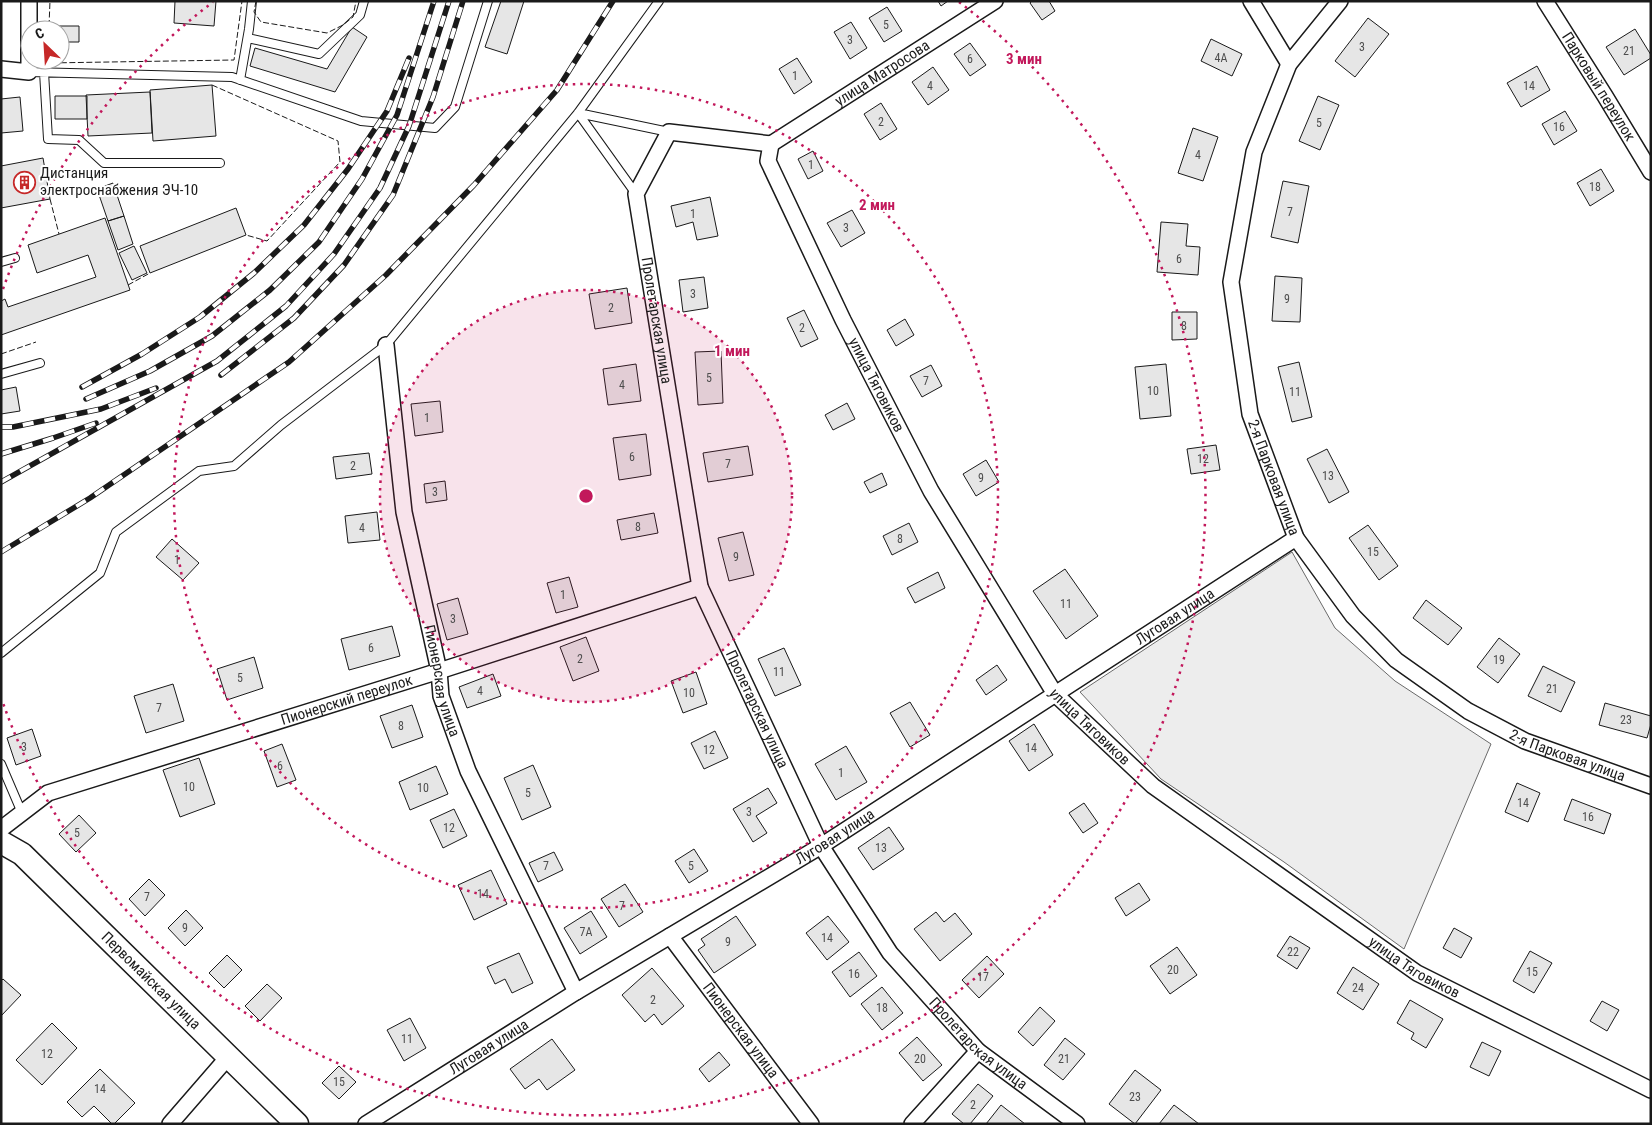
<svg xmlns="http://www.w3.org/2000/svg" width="1652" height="1125" font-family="'Roboto Condensed',sans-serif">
	<rect width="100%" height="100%" fill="#fff"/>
	<path fill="#ededed" stroke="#6a6a6a" d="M1292,552L1335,628L1395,681L1491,744L1404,949L1284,862L1161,779L1080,692Z"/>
	<path fill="#e6e6e6" stroke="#1a1a1a" d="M175,1H216L214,26L174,23Z
		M501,1H524L507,54L485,47Z
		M938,1H948L941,6Z
		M1032,1H1049L1055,11L1042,20L1030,3Z
		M887,7L902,31L884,42L869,18Z
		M1368,18L1389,34L1355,77L1335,61Z
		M851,22L867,48L850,59L834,32Z
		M49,26H79V42H60V30H49Z
		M352,27L367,37L335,92L250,66L255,48L327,69Z
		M1635,29L1651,55V58L1624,75L1606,47Z
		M1211,39L1242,54L1232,76L1201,61Z
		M970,43L986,65L970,76L954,54Z
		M797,58L812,82L794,94L779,69Z
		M1537,66L1550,90L1521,107L1507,83Z
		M933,67L949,90L928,105L912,82Z
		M212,85L216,136L153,141L150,90Z
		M150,92L152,133L88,136L86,95Z
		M55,96H87V119H55Z
		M1318,96L1339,105L1320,150L1299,141Z
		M20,97L23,131L1,133V99Z
		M881,103L897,129L880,140L864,114Z
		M1565,111L1577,131L1554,145L1542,124Z
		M1193,128L1218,137L1203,181L1178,173Z
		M813,151L823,171L808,179L798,159Z
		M43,158L50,199L1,208V166Z
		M1601,169L1614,191L1590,206L1577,183Z
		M1283,181L1309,186L1298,243L1271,237Z
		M113,183L124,216L108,221L97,189Z
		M710,197L718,236L697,240L693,222L676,227L671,206Z
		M236,208L246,235L150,273L140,246Z
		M852,210L865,233L841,247L827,223Z
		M124,216L133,244L118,250L108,221Z
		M105,218L130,290L1,335V301L5,299L8,307L96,277L88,255L37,273L28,245Z
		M1161,222L1188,224L1186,246L1200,247L1198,275L1157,272Z
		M134,246L147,273L132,280L119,253Z
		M1275,276L1302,278L1300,322L1272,321Z
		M704,277L708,308L683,312L679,280Z
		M627,288L632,323L595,329L589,294Z
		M804,310L818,339L801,347L787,318Z
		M1172,312H1197V339L1172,340Z
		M905,319L914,335L896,346L887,330Z
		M721,351L723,403L698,405L695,352Z
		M1299,362L1312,417L1292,422L1278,367Z
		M636,364L641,401L608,405L603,369Z
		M1166,364L1171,416L1140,419L1135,367Z
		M931,365L942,386L922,397L910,376Z
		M16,387L20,411L1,414V390Z
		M440,401L443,432L415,436L411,404Z
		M847,403L855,419L833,430L825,415Z
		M646,434L651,475L619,480L613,438Z
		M1216,445L1220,470L1191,474L1187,449Z
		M748,446L753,475L708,482L703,453Z
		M1327,449L1349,492L1329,503L1307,459Z
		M369,453L372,474L336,479L333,457Z
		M986,460L999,482L976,496L963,474Z
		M882,473L887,485L870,493L864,482Z
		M445,481L447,500L426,503L424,484Z
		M377,512L380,540L348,543L345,516Z
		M654,513L658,533L621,540L617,520Z
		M909,523L918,542L892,555L883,536Z
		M1368,525L1398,566L1379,580L1349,538Z
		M743,532L754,575L729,581L718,538Z
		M172,539L199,563L183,580L156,557Z
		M1065,569L1098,616L1066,639L1033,591Z
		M938,572L945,588L915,603L907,588Z
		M569,577L578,607L556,613L547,583Z
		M458,598L468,634L447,640L437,604Z
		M1426,600L1462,628L1448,645L1413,618Z
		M392,626L400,656L349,670L341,639Z
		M586,637L599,671L573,681L560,647Z
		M1499,638L1520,654L1498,683L1477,667Z
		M784,648L801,685L775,696L758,659Z
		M254,657L263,688L227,700L217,669Z
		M997,665L1007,680L986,695L976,680Z
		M1543,666L1575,682L1561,712L1528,696Z
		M696,672L707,704L683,713L671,681Z
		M493,674L501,696L467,708L459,687Z
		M173,684L184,721L146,733L134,696Z
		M910,702L930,735L910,747L890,713Z
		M1605,703L1651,716V724L1647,738L1599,725Z
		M412,705L423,737L392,748L380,716Z
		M1034,724L1053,755L1029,771L1009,741Z
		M32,729L41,756L16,765L7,738Z
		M715,731L728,758L704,769L691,743Z
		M282,744L296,780L277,787L264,751Z
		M846,746L867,782L836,800L815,764Z
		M199,758L215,804L180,817L163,770Z
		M533,765L551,807L522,820L504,778Z
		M436,766L448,794L410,810L399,782Z
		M1517,783L1540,793L1528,822L1505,812Z
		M768,788L777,803L756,816L767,833L753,842L733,809Z
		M1572,799L1611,814L1604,834L1564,820Z
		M1084,803L1098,823L1083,833L1069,813Z
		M454,809L467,836L443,848L430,820Z
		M79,815L96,833L76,852L59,834Z
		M889,827L904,849L873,870L858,848Z
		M694,849L708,871L689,883L675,861Z
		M554,852L563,870L538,882L529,863Z
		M491,870L507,904L474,920L458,885Z
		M149,879L165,895L145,916L129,899Z
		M1139,883L1150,900L1126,916L1115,898Z
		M625,884L643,912L619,927L601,899Z
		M186,910L203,928L185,946L168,928Z
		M591,911L607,937L580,954L564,928Z
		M936,912L944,922L955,913L972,934L940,961L914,929Z
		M736,916L756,945L714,973L698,950L705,945L701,939Z
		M828,916L849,942L827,960L806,933Z
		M1454,928L1472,938L1461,958L1443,948Z
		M1290,936L1310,948L1297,969L1277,956Z
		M1177,947L1197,975L1170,994L1150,966Z
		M1530,951L1552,963L1534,993L1513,981Z
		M859,952L877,976L850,997L832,972Z
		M519,953L533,983L512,993L505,979L495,984L487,967Z
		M227,955L242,970L224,988L209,973Z
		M987,956L1004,974L979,998L962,980Z
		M1353,967L1379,984L1363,1010L1337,993Z
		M652,968L684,1006L662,1025L654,1014L645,1022L622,995Z
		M3,979L21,995L1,1016V981Z
		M267,984L282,998L260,1021L245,1006Z
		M882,987L903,1013L882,1030L861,1004Z
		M1410,1000L1443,1019L1426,1048L1411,1039L1414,1033L1397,1023Z
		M1602,1001L1619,1010L1607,1031L1590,1021Z
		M1040,1007L1055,1021L1033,1046L1018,1032Z
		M410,1018L426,1048L404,1061L387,1030Z
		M52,1023L77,1048L42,1085L16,1060Z
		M917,1037L942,1065L923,1081L899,1053Z
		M1065,1038L1085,1054L1063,1080L1044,1065Z
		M552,1039L575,1070L547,1090L539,1079L525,1089L510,1069Z
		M1482,1042L1501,1051L1489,1076L1470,1067Z
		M719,1052L730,1065L709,1082L699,1069Z
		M339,1066L356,1082L339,1099L322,1083Z
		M100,1069L135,1103L114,1124H112L94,1106L82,1117L67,1102Z
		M1135,1070L1161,1090L1135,1124L1109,1104Z
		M978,1084L993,1096L970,1124H964L952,1114Z
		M1001,1105L1025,1124H986Z
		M1174,1105L1199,1124H1159Z"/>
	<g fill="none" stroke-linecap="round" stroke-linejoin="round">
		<defs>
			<path id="lane" d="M248,38L319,54L360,15L364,1
				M29,72L232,77L361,121L435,128L455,107L488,1
				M44,72L48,139L79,140L104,163H220
				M240,80L249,29L252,1
				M578,113L636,194
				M578,113L669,132
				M1,262L15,258
				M1,374L40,363
				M1,653L100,573L116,532L199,471L234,466L281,425L386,345L578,113L659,1
				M1,764L22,813"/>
			<g id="street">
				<path d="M1251,1L1289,64"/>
				<path id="s1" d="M1340,1L1289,64L1254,152L1231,282L1250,414L1296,538L1353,616L1396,660L1468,711L1525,741L1651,786"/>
				<path id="s2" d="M1545,1L1605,96L1651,172"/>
				<path d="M1,69L29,72V1"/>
				<path id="s3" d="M771,144L768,161L843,320L931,491L1055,694L1153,786L1417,973L1651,1090"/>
				<path id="s4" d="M771,144L669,132L636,194L700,587L821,846L890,953L978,1051L1077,1124"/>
				<path id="s5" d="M771,144L995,1"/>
				<path id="s6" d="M386,345L404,512L439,671L441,696L468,771L576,992"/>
				<path id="s7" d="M1,829L48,793L439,671L700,587"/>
				<path id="s8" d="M670,936L811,1124"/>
				<path d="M170,1124L229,1056"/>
				<path id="s9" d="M366,1124L576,992L821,846L1296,538"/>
				<path d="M912,1124L978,1051"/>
			</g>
			<g id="secondary">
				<path id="s10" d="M1,842L22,854L297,1124"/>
			</g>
		</defs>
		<use href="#lane" stroke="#1a1a1a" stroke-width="10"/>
		<use href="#street" stroke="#1a1a1a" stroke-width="18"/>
		<use href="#secondary" stroke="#1a1a1a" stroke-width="25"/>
		<use href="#lane" stroke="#fff" stroke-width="8"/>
		<use href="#street" stroke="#fff" stroke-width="15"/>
		<use href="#secondary" stroke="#fff" stroke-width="22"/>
		<defs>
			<path id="rail" d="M221,375L294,318L344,265L393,195L433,97L463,1
				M82,387L142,354L200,317L254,273L304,225L348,169L387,111L409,58
				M86,399L150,371L212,336L270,290L319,242L362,179L397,115L434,1
				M1,427H13L101,409L156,388
				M1,454L53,438L96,423
				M1,482L217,361L286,306L334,254L380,188L409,126L449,1
				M1,552L90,498L289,362L386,275L474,185L557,90L613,1"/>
		</defs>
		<use href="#rail" stroke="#1a1a1a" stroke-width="5.5"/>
		<use href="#rail" stroke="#fff" stroke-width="4" stroke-dasharray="11" stroke-linecap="butt"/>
		<path stroke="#1a1a1a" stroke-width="1" stroke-dasharray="6 2.5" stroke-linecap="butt" d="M256,1L254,12L261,22L327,33L343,25L353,17L356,1
			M49,26L50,1
			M48,60L47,63L234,60L242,1
			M212,85L338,141L340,162L267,241L246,235
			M73,195L97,189
			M50,199L59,234
			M128,285L150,273
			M1,354L36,342"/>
	</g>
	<circle cx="586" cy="496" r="206" fill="#c2185b" fill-opacity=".12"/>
	<g fill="none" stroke="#c2185b" stroke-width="2.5" stroke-dasharray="2.5 5">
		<circle cx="586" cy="496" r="206"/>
		<circle cx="586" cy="496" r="412"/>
		<path d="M3 289A619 619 0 0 1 213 2M959 2A619 619 0 1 1 3 703"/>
	</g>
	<defs>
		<symbol id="building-ring" viewBox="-11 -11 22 22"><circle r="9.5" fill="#fff" stroke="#c62828" stroke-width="1.5"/><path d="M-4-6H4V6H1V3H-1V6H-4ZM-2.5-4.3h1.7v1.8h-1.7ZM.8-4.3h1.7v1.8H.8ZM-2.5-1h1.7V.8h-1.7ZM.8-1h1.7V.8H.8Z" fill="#c62828"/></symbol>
	</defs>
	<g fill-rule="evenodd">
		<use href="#building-ring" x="12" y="170" width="25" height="25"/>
	</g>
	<g text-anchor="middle" stroke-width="4" stroke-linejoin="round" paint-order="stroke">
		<g font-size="12" fill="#4d4d4d">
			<text x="886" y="29">5</text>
			<text x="850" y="44">3</text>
			<text x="1362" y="51">3</text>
			<text x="1629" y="55">21</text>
			<text x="1221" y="62">4А</text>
			<text x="970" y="63">6</text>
			<text x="795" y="80">1</text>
			<text x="930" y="90">4</text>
			<text x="1529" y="90">14</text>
			<text x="881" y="126">2</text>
			<text x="1319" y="127">5</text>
			<text x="1559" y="131">16</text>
			<text x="1198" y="159">4</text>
			<text x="811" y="169">1</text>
			<text x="1595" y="191">18</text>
			<text x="1290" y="216">7</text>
			<text x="693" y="218">1</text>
			<text x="846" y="232">3</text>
			<text x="1179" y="263">6</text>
			<text x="693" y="298">3</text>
			<text x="1287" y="303">9</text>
			<text x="611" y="312">2</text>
			<text x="1184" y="330">8</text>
			<text x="802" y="332">2</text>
			<text x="709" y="382">5</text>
			<text x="926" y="385">7</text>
			<text x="622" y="389">4</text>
			<text x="1153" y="395">10</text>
			<text x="1295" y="396">11</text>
			<text x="427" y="422">1</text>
			<text x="632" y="461">6</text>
			<text x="1203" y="463">12</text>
			<text x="728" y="468">7</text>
			<text x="353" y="470">2</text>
			<text x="1328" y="480">13</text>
			<text x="981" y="482">9</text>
			<text x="435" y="496">3</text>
			<text x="638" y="531">8</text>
			<text x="362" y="532">4</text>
			<text x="900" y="543">8</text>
			<text x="1373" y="556">15</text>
			<text x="736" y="561">9</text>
			<text x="177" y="564">1</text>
			<text x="563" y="599">1</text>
			<text x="1066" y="608">11</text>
			<text x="453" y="623">3</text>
			<text x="371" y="652">6</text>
			<text x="580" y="663">2</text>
			<text x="1499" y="664">19</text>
			<text x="779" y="676">11</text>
			<text x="240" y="682">5</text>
			<text x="1552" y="693">21</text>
			<text x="480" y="695">4</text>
			<text x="689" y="697">10</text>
			<text x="159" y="712">7</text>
			<text x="1626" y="724">23</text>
			<text x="401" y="730">8</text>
			<text x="24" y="751">3</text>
			<text x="1031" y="752">14</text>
			<text x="709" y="754">12</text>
			<text x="280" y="770">6</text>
			<text x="841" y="777">1</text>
			<text x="189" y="791">10</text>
			<text x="423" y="792">10</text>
			<text x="528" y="797">5</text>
			<text x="1523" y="807">14</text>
			<text x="749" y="816">3</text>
			<text x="1588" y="821">16</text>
			<text x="449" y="832">12</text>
			<text x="77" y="837">5</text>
			<text x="881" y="852">13</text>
			<text x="546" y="870">7</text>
			<text x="691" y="870">5</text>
			<text x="483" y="898">14</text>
			<text x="147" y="901">7</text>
			<text x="622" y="910">7</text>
			<text x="185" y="932">9</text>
			<text x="586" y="936">7А</text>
			<text x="827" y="942">14</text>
			<text x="728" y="946">9</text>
			<text x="1293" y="956">22</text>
			<text x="1173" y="974">20</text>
			<text x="1532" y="976">15</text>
			<text x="854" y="978">16</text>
			<text x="983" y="981">17</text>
			<text x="1358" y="992">24</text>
			<text x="653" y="1004">2</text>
			<text x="882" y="1012">18</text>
			<text x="407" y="1043">11</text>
			<text x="47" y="1058">12</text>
			<text x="920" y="1063">20</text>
			<text x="1064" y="1063">21</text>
			<text x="339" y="1086">15</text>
			<text x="100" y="1093">14</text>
			<text x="1135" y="1101">23</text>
			<text x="973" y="1109">2</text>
		</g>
		<g font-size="15" fill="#1a1a1a" stroke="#fff">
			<text dy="5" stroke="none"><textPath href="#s5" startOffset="132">улица Матросова</textPath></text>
			<text dy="5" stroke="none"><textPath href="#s2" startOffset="101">Парковый переулок</textPath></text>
			<text dy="5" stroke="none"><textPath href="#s4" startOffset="301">Пролетарская улица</textPath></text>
			<text dy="5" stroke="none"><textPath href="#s3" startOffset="266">улица Тяговиков</textPath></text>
			<text dy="5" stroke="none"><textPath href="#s1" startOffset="509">2-я Парковая улица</textPath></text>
			<text dy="5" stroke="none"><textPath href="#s9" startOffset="955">Луговая улица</textPath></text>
			<text dy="5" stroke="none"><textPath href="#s6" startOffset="341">Пионерская улица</textPath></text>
			<text dy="5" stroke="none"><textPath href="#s7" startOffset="372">Пионерский переулок</textPath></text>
			<text dy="5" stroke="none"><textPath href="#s4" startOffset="706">Пролетарская улица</textPath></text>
			<text dy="5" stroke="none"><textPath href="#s3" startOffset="671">улица Тяговиков</textPath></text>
			<text dy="5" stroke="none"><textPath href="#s1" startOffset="929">2-я Парковая улица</textPath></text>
			<text dy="5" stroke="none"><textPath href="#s9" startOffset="550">Луговая улица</textPath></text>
			<text dy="5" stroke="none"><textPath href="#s3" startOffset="1076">улица Тяговиков</textPath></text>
			<text dy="5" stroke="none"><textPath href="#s10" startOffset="205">Первомайская улица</textPath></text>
			<text dy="5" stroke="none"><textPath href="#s8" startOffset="118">Пионерская улица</textPath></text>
			<text dy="5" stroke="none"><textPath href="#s4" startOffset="1111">Пролетарская улица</textPath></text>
			<text dy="5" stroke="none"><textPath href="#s9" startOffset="145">Луговая улица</textPath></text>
		</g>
		<g font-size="15" fill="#1a1a1a" stroke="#fff" text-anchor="start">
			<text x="40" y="178">Дистанция<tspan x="40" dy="17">электроснабжения ЭЧ-10</tspan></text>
		</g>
	</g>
	<circle cx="586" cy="496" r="8" fill="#c2185b" stroke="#fff" stroke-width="2.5"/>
	<g font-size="15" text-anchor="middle" font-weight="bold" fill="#c2185b" stroke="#fff" stroke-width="4" stroke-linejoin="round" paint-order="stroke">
		<text x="1024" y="64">3 мин</text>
		<text x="877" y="210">2 мин</text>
		<text x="732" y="356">1 мин</text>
	</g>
	<rect width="1652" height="1125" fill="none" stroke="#1a1a1a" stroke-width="5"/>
	<g transform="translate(45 45) rotate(335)"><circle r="24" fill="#ffffff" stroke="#a3a3a3"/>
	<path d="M0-4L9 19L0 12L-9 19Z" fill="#c62828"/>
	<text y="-8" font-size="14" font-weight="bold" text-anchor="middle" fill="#1a1a1a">С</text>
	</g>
</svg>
